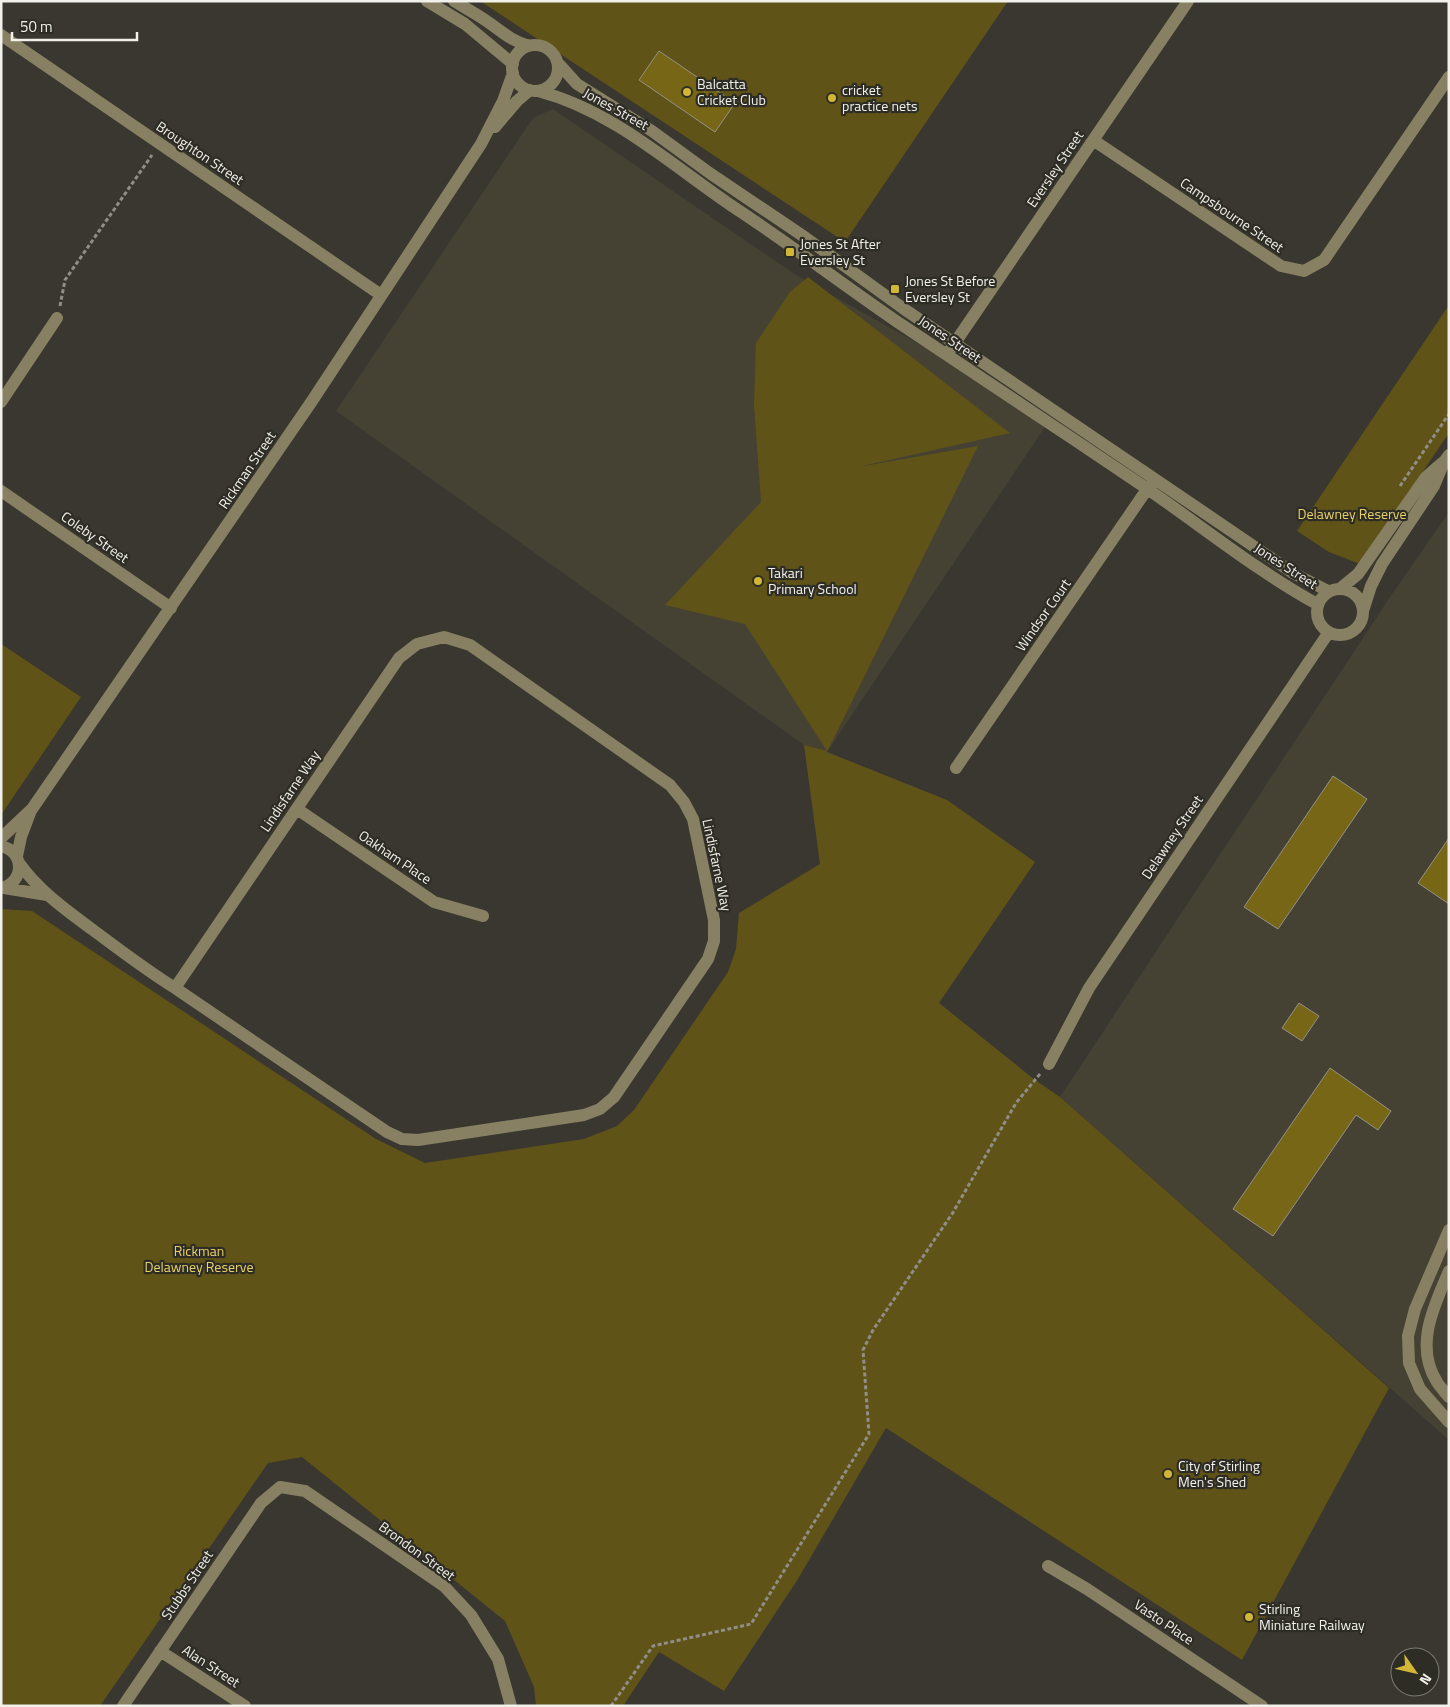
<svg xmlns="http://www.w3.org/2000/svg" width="1450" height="1707" font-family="'Titillium Web',sans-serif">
	<rect width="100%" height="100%" fill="#39372f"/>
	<path fill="#454234" d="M553,109L796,275L1051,418L827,752L804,745L336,411L533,118Z
		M1449,512V1440L1060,1097L1390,597Z"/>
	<path fill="#605318" d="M480,1H1008L845,242Z
		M808,277L1010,433L858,467L978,446L827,752L947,800L1035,862L939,1003L1035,1080L1060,1097L1389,1388L1242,1660L886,1428L798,1579L724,1691L659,1652L623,1706H536L534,1687L505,1621L302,1457L268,1463L100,1706H1V909L32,911L376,1139L425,1163L584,1139L617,1126L634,1110L728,972L736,949L739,913L820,864L804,745L827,751L745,624L665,605L761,502L754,404L756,343L790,292Z
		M1449,305V433L1360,564L1329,552L1297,531Z
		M1,644L81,697L1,815Z"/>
	<path fill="#766616" stroke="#949289" d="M659,51L735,103L715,132L639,80Z
		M1333,776L1367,799L1278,929L1244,907Z
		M1449,838V904L1418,883Z
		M1299,1003L1319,1016L1302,1041L1282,1028Z
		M1330,1068L1391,1111L1378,1130L1356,1115L1273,1236L1233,1209Z"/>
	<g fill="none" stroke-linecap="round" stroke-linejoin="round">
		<path stroke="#908e87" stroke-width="3" stroke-dasharray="4 2.5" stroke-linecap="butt" d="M60,306L65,280L152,155
			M1400,486L1449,414
			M611,1706L653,1646L751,1624L869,1434L863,1350L873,1330L952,1214L1016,1103L1040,1074"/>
		<path stroke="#878062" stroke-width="12" d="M427,1L465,24L513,64
			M454,1C465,8 477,14 488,22C504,33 510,40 529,46
			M1,35L381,295
			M512 68a23 23 0 1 1 46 0a23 23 0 1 1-46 0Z
			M558,63L577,84L652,131L711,174L806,238L904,309L1193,505L1293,573L1328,591
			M538,91C614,111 671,165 735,208C790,244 842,284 896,321C980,377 1063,432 1146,488C1203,527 1257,571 1317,604
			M495,127L517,101L530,90
			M1093,140L1281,266L1304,271L1324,260L1449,77
			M950,350L1188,1
			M1,402L57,318
			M1,491L171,608
			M1341,588L1358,574L1426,477L1442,463
			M1317 612a23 23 0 1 1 46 0a23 23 0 1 1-46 0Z
			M1363,611L1371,586L1382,564L1434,486L1444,462L1449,455
			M956,768L1152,482
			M297,809L434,902L483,916
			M1,838L32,809L312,401L481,144L503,101L513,73
			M1,846C25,851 25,883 1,888
			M17,856L21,837L30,813
			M19,863C39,891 66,910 93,930C120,950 146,970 175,988L387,1132L402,1139L418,1140L584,1115L600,1109L614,1097L708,959L714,941V920L693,819L684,802L670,785L470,645L444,637L417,644L399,658L175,988
			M4,888L47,895
			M1049,1064L1089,988L1329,632
			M1449,1230L1415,1309L1408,1336L1409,1363L1420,1389L1449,1422
			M1449,1271C1434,1306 1414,1346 1437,1382C1440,1387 1445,1392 1449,1397
			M1048,1566L1087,1589L1262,1706
			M160,1651L245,1706
			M123,1706L261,1503L280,1487L305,1491L444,1586L471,1615L498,1659L511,1706"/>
	</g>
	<g fill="#d2b736" stroke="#2e2d25" stroke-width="2">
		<circle cx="687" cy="92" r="5"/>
		<circle cx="832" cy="98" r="5"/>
		<rect x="785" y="247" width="10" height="10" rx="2.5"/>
		<rect x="890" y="284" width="10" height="10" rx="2.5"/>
		<circle cx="758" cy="581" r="5"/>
		<circle cx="1168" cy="1474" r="5"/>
		<circle cx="1249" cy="1617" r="5"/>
	</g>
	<g text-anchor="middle" stroke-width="4.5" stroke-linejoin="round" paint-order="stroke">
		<g font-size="14" fill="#f1f0eb" stroke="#2e2d25" text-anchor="start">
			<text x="697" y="89">Balcatta<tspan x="697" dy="16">Cricket Club</tspan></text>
			<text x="842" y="95">cricket<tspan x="842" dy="16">practice nets</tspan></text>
			<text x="800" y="249">Jones St After<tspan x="800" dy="16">Eversley St</tspan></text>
			<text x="905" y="286">Jones St Before<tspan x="905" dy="16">Eversley St</tspan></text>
			<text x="768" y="578">Takari<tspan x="768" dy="16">Primary School</tspan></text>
			<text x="1178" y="1471">City of Stirling<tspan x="1178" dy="16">Men's Shed</tspan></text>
			<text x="1259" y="1614">Stirling<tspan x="1259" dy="16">Miniature Railway</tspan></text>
		</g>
		<g font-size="14" fill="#f1f0eb" stroke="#2e2d25">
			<text transform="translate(616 109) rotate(29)" y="5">Jones Street</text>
			<text transform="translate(200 153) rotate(34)" y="5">Broughton Street</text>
			<text transform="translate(1055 169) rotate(-56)" y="5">Eversley Street</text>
			<text transform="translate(1232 215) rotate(34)" y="5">Campsbourne Street</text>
			<text transform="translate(950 339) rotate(34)" y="5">Jones Street</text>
			<text transform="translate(247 470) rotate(-56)" y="5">Rickman Street</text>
			<text transform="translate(95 537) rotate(35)" y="5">Coleby Street</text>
			<text transform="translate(1286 566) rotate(33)" y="5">Jones Street</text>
			<text transform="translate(1043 615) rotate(-55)" y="5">Windsor Court</text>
			<text transform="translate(290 791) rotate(-56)" y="5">Lindisfarne Way</text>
			<text transform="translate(1172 837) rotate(-56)" y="5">Delawney Street</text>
			<text transform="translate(395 857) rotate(34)" y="5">Oakham Place</text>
			<text transform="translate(717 865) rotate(78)" y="5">Lindisfarne Way</text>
			<text transform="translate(417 1551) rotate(36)" y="5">Brondon Street</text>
			<text transform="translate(187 1585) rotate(-56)" y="5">Stubbs Street</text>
			<text transform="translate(1164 1622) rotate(34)" y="5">Vasto Place</text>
			<text transform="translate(211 1666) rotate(33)" y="5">Alan Street</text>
		</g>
		<g font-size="14" fill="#e8d169" stroke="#2e2d25">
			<text x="1352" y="519">Delawney Reserve</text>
			<text x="199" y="1256">Rickman<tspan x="199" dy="16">Delawney Reserve</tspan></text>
		</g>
	</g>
	<rect width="1450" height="1707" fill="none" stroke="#f1f0eb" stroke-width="5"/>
	<g transform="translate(1415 1672) rotate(124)"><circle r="24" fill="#2e2d25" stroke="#7c7b74"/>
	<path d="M0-4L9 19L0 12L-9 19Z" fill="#d2b736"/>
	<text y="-8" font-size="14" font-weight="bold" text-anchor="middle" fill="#f1f0eb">N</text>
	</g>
	<path d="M12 32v8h125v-8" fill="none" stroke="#f1f0eb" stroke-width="2.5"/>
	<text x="20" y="32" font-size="15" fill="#f1f0eb" stroke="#2e2d25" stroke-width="4" paint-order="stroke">50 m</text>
</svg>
